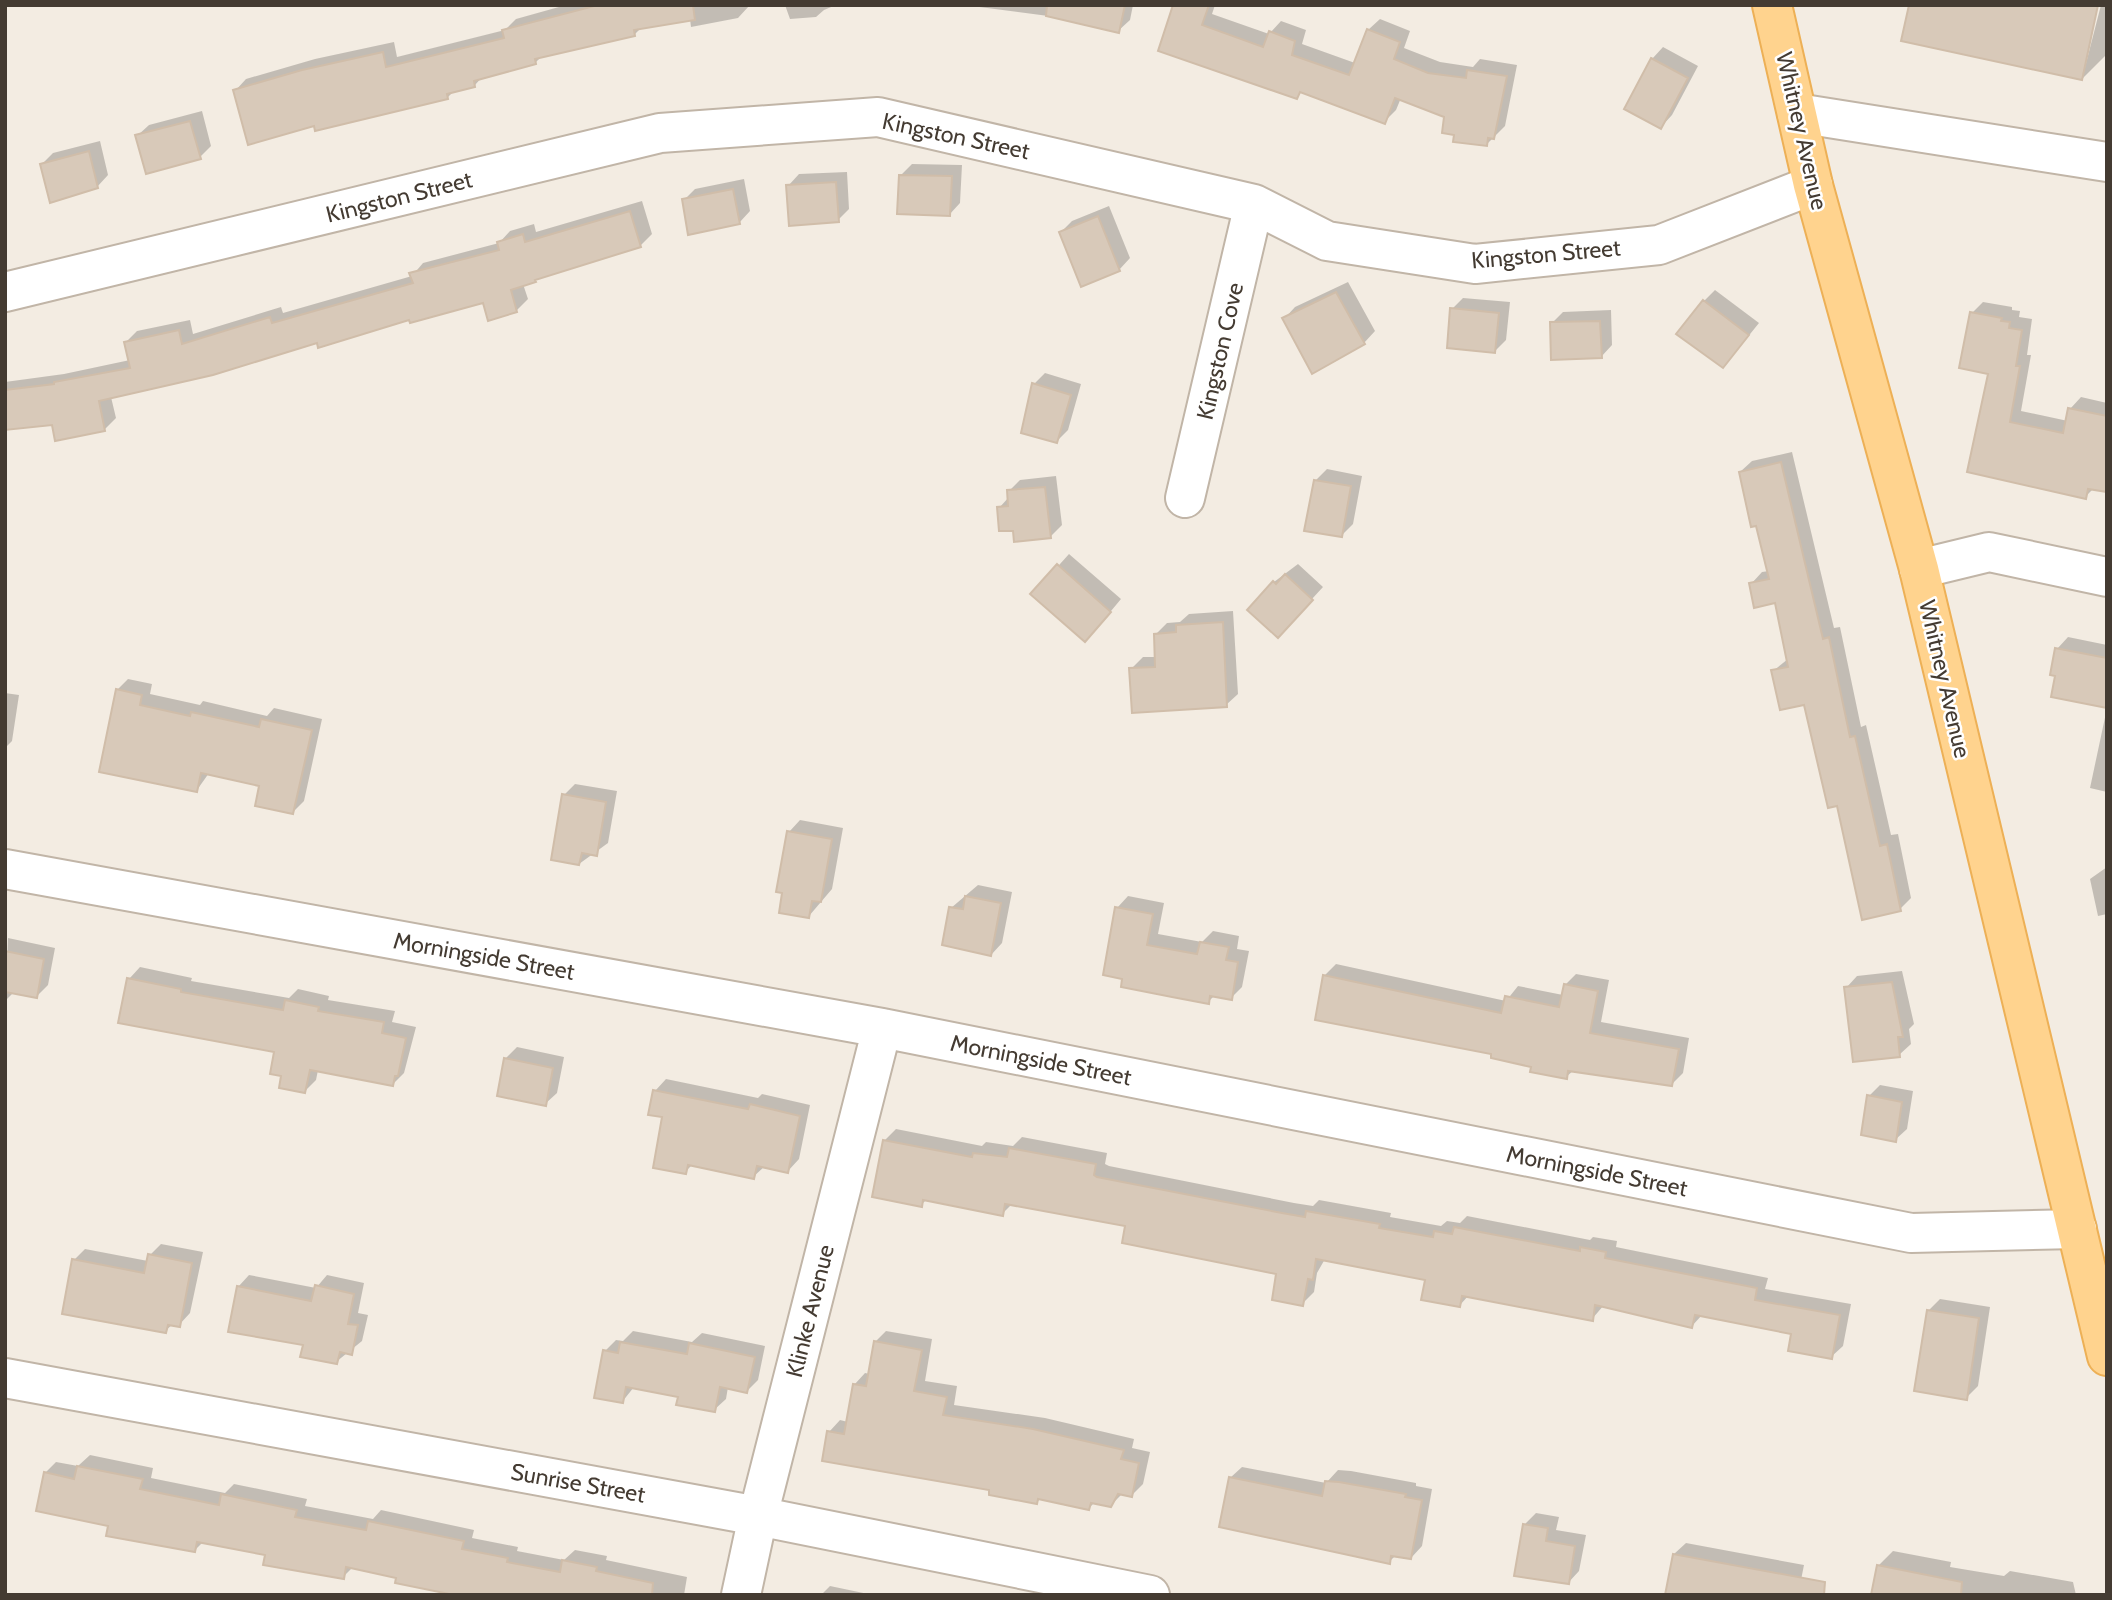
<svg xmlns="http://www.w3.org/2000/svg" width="2112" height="1600" font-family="Cabin,sans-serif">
	<rect width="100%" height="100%" fill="#f3ece2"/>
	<path fill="#0003" d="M566,5L749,6L738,18L691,27L690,19L642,27L634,35L542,56L535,63L483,76L475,85L455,90L447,98L316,129L315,124L235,91L246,79L315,59L394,42L397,57L505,30L516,19Z
		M785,5H836L824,10L816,17L790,19Z
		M964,5H1133L1130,20L1118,31L1071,19Z
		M1175,5H1215L1212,14L1269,34L1281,21L1306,30L1302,44L1355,63L1368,30L1380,19L1410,31L1404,48L1440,62L1473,67L1480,59L1517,65L1505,126L1486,145L1455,133L1446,116L1401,98L1396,110L1384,122L1302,91L1297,97Z
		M2101,5H2107L2105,56L2082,79Z
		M1663,47L1698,66L1672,115L1661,127L1652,59Z
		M202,111L211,146L200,157L137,136L149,125Z
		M100,141L108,175L97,187L42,164L53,153Z
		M912,164L962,165L960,203L949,215L901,175Z
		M847,172L849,209L838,220L788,186L799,174Z
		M744,179L750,211L739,223L684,200L695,189Z
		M642,201L652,234L640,246L539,277L523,284L528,299L516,311L484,301L318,341L111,397L116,418L104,430L53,423L5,428V382L64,374L130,360L126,342L137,331L190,320L193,334L281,307L283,313L412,276L423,263L499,243L510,231L534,224L536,232Z
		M1109,206L1130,258L1119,270L1061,232L1072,221Z
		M1348,282L1375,331L1364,343L1284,319L1295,307Z
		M1715,290L1759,323L1734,354L1704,301Z
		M1463,298L1510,302L1506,340L1495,351L1452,309Z
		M1983,302L2012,307V310L2020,311L2019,317L2032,319L2027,355H2031L2021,411L2068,421L2070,409L2081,397L2107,403V491L2094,488L2085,497L1969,471L1990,372L1972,313Z
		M1611,310L1612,345L1601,357L1552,323L1563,312Z
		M1045,373L1081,384L1068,430L1057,441L1034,384Z
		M1792,452L1834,628L1840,627L1861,727L1866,725L1891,835L1898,834L1911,898L1900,909L1838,803L1805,703L1773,671L1788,659L1776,601L1751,584L1762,572L1769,571L1740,472L1752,461Z
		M1327,469L1362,476L1353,524L1342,535L1315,481Z
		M1056,476L1062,525L1050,537L1014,529L999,508L1009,497V491L1020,480Z
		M1069,554L1121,599L1096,629L1033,594Z
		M1298,564L1323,587L1289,624L1274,582Z
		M1233,611L1238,694L1226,705L1131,669L1143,657H1157L1156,634L1167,623L1180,622L1189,614Z
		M2068,637L2107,645V706L2057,649Z
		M128,679L152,684L150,694L200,705L203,701L267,716L274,708L322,719L304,801L293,812L261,785L209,773L197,790L117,690Z
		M5,693L19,695L12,741L5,748Z
		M2107,708V792L2090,788Z
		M575,784L617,791L608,843L579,864L564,795Z
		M800,820L843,828L832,889L809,916L789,832Z
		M2107,867V914L2098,916L2090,879Z
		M978,885L1012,892L1002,943L991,955L951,908Z
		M1128,896L1164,903L1158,934L1202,942L1213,931L1239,936L1237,949L1249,951L1242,987L1231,998L1215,995L1208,1002L1124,977L1117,908Z
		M8,938L55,948L48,985L37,996L14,992L6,1000Z
		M1336,964L1506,1001L1518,986L1563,995L1565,985L1576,974L1609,980L1601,1022L1689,1038L1683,1073L1672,1084L1574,1070L1566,1077L1493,1053L1325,975Z
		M140,967L192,978L191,981L289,998L298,989L329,996L328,1000L395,1011L392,1022L416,1027L404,1073L393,1084L318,1070L316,1080L305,1091L284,1074L276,1051L129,979Z
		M1902,971L1914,1024L1909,1029L1911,1044L1899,1055L1846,988L1857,976Z
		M517,1047L564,1057L557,1093L545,1104L506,1058Z
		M666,1079L758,1098L762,1094L810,1105L799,1159L788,1171L765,1166L753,1177L693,1164L685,1172L655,1091Z
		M1880,1085L1913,1091L1907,1129L1895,1140L1869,1096Z
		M896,1129L982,1146L986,1142L1013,1146L1022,1137L1107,1153L1105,1164L1109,1166L1294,1203L1313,1206L1319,1200L1391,1213L1390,1217L1441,1226L1447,1221L1460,1223L1467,1216L1590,1240L1593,1237L1617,1241L1616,1247L1768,1278L1765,1289L1851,1304L1843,1346L1831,1357L1793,1332L1702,1315L1692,1326L1604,1305L1592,1319L1469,1295L1460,1305L1427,1279L1325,1259L1317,1273L1314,1292L1302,1304L1278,1272L1127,1225L1012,1204L1002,1214L927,1199L921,1205L885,1140Z
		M161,1244L203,1252L190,1313L179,1325L173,1324L165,1331L74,1260L85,1249L148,1261L150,1255Z
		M249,1275L316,1288L327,1275L364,1283L358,1313L368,1315L362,1341L336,1362L305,1344L238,1287Z
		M1940,1299L1990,1307L1978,1386L1966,1398L1928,1311Z
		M633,1331L692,1342L702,1333L765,1346L758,1380L747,1391L728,1387L726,1399L714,1410L680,1396L634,1387L622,1402L605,1351L616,1340L623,1341Z
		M886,1331L932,1339L925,1381L957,1386L954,1405L1045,1418L1134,1439L1132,1448L1150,1452L1143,1484L1132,1495L1122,1494L1111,1505L1095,1502L1088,1509L1041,1498L1037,1502L829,1432L840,1420L848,1422L854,1385L865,1373L870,1374L875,1342Z
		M90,1455L153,1468L151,1478L225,1493L234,1484L307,1499L305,1506L373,1519L381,1510L474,1530L472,1538L518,1547L517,1551L564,1560L575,1550L607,1556L606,1560L687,1577L684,1595H463L353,1567L343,1577L267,1554L204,1541L195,1550L110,1524L45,1473L56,1462L78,1466Z
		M1242,1467L1326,1483L1338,1470L1351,1471L1416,1483V1486L1432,1489L1422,1546L1411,1558L1396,1555L1389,1562L1230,1478Z
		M1536,1513L1559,1517L1556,1530L1586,1535L1579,1571L1568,1583L1525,1524Z
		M1686,1543L1804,1565L1798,1595L1674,1554Z
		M1893,1551L1951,1562L1950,1567L2004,1576L2010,1571L2073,1582L2076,1595H1873L1878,1566Z
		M830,1586L873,1595H821Z"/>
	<path fill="#d8c9b9" stroke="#d0bda9" stroke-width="2" d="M598,5H693L695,20L634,30L635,36L535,59L536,64L474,81L475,87L447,94L448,99L315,131L314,126L248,145L233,90L302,70L383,52L386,67L504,38L502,30Z
		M1047,5H1125L1119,33L1046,16Z
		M1173,5H1209L1202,25L1263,47L1269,31L1295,41L1292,55L1349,75L1367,29L1400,42L1394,59L1428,73L1466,78L1467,70L1507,76L1494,139L1488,138L1487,146L1453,142L1454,135L1442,133L1444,117L1395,98L1385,124L1300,92L1297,99L1158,51Z
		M1909,5H2098L2082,80L1901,41Z
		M1651,58L1688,78L1661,129L1624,109Z
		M190,121L201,159L146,174L135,135Z
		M89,151L98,188L50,203L40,164Z
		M899,175L952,176L950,216L897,214Z
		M836,182L839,222L789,226L786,185Z
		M733,189L740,224L688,235L682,199Z
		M630,211L641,247L535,280L536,282L511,290L517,312L488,321L483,303L410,323L409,320L318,348L317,343L213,375L99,401L105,431L55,441L52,425L5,430V390L54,384V382L130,368L124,342L179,330L182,344L270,317L272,323L413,283L409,273L499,250L497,242L523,234L525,242Z
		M1098,216L1120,271L1081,287L1059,232Z
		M1336,292L1365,344L1312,374L1282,318Z
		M1703,300L1749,335L1723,368L1676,334Z
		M1450,308L1499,313L1495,353L1447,348Z
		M1970,312L2002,318L2001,321L2010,322L2009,328L2022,330L2016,366H2020L2010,422L2063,433L2068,408L2107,416V492L2088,489L2086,499L1967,472L1988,374L1959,368Z
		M1600,321L1602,358L1551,360L1550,322Z
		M1032,383L1071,395L1057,443L1021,433Z
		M1781,462L1823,639L1829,637L1850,737L1855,736L1880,846L1887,844L1901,911L1862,920L1837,806L1828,808L1804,705L1780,710L1771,670L1788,667L1775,603L1754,608L1749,583L1769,579L1756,526L1751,527L1739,472Z
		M1314,480L1351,486L1342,537L1304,531Z
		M1045,487L1051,538L1014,542L1013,531H999L997,507L1008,506L1007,490Z
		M1057,564L1111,612L1085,642L1030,594Z
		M1285,574L1313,600L1278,638L1247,610L1273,581L1276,584Z
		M1223,622L1227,707L1132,713L1129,668L1155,667L1154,634L1176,632V625Z
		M2055,648L2107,658V708L2051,697L2055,676L2050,675Z
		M116,689L142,695L140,705L190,716L191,712L259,727L261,719L312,730L293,814L255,806L259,786L201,773L197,792L99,772Z
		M562,794L606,802L597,856L582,853L579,865L551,860Z
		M787,831L832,839L821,902L812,901L809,918L779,913L782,893L776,892Z
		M965,896L1001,903L991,956L942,945L949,907L963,909Z
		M1115,907L1153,914L1147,945L1197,954L1200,942L1229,947L1226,960L1238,962L1232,1000L1210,996L1209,1004L1172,997L1121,987L1122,979L1103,975Z
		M5,951L44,959L37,998L5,992Z
		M1323,975L1501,1013L1505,996L1559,1007L1564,984L1598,991L1590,1033L1679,1049L1672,1086L1568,1071L1567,1079L1530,1072L1531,1067L1491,1058V1054L1315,1020Z
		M127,978L181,989V992L283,1010L285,1000L319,1007L318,1011L384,1022L382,1033L406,1038L398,1076H395L393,1086L310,1070L305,1093L279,1088L281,1076L270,1074L274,1052L118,1023Z
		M1892,982L1903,1037H1898L1900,1057L1853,1062L1844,987Z
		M504,1058L553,1068L546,1106L497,1096Z
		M653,1090L748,1109L750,1104L800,1116L788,1173L757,1166L754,1179L688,1165L686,1174L653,1168L662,1117L648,1115Z
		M1867,1095L1902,1102L1896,1142L1861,1135Z
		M883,1140L972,1157L973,1153L1007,1157L1009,1148L1096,1164L1094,1175L1097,1177L1282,1213L1305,1217L1306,1211L1380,1224L1379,1228L1433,1237L1434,1231L1452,1234L1454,1227L1580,1251V1247L1606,1252L1605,1258L1757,1288L1755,1300L1840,1315L1832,1359L1788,1351L1791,1334L1695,1315L1692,1328L1595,1305L1593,1321L1462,1296L1460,1307L1421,1300L1425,1280L1316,1259L1313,1280L1308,1279L1303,1306L1272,1300L1276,1274L1122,1243L1125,1226L1005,1204L1003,1216L923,1200L922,1207L872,1197Z
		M148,1254L192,1263L180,1327L168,1325L166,1333L62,1314L72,1259L144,1273Z
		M315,1285L354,1294L348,1324L358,1325L352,1355L340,1352L337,1364L300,1357L303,1345L228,1332L237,1286L311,1301Z
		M1927,1310L1979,1318L1967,1400L1914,1391Z
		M874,1341L922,1350L914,1391L947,1397L943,1415L1033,1429L1124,1450L1121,1459L1139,1463L1132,1497L1118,1494L1111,1507L1091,1503L1089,1510L1038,1499L1037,1504L989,1495V1490L822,1461L827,1431L844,1434L853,1384L866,1386Z
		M620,1342L687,1354L689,1343L755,1357L747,1393L720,1387L715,1412L676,1405L678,1397L626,1387L623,1403L594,1398L603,1350L618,1353Z
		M77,1466L143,1479L140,1489L219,1505L221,1494L297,1510L295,1517L366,1530L368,1521L464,1541L462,1549L508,1558L507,1562L560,1572L562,1560L597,1567L596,1571L653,1583L652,1595H454L395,1583L396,1578L346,1567L344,1579L263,1565L265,1555L197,1542L195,1552L106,1536L108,1526L36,1511L44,1472L74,1479Z
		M1229,1477L1322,1496L1325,1481L1339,1482L1406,1494L1405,1497L1422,1500L1411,1559L1391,1556L1390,1564L1219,1527Z
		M1523,1524L1548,1528L1546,1541L1575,1546L1569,1584L1514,1576Z
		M1673,1554L1825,1582L1824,1595H1665Z
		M1877,1565L1962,1582L1961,1595H1871Z"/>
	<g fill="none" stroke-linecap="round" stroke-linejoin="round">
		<defs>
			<path id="minor" d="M1797,113L2107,162
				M5,292L660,133L878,117L1254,204L1327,241L1475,264L1659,245L1813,185
				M1185,498L1254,204
				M1919,569L1989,552L2107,577
				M5,869L882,1028L1911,1233L2077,1229
				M5,1378L758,1516L1150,1595
				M741,1595L758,1516L882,1028"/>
			<path id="major" d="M1772,5L1813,185L1919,569L2107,1356"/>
		</defs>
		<use href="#minor" stroke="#c1b5a7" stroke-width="42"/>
		<use href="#major" stroke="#edb056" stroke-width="42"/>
		<use href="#minor" stroke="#fff" stroke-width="38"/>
		<use href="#major" stroke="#ffd38e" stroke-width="38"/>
	</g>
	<g text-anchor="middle" stroke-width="5" stroke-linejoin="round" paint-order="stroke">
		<g font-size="23" fill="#443b32" stroke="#fff">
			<text transform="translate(1802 131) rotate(77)" y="8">Whitney Avenue</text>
			<text transform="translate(956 136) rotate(12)" y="8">Kingston Street</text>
			<text transform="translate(399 197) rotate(-14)" y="8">Kingston Street</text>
			<text transform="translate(1546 254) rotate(-5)" y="8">Kingston Street</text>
			<text transform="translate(1220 351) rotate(-77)" y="8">Kingston Cove</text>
			<text transform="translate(1945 679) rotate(77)" y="8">Whitney Avenue</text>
			<text transform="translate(484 956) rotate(10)" y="8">Morningside Street</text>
			<text transform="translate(1041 1060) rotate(11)" y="8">Morningside Street</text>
			<text transform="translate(1597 1171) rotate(11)" y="8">Morningside Street</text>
			<text transform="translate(810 1311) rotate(-76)" y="8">Klinke Avenue</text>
			<text transform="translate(578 1483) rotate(10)" y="8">Sunrise Street</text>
		</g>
	</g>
	<rect width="2112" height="1600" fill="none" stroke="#443b32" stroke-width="14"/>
</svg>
